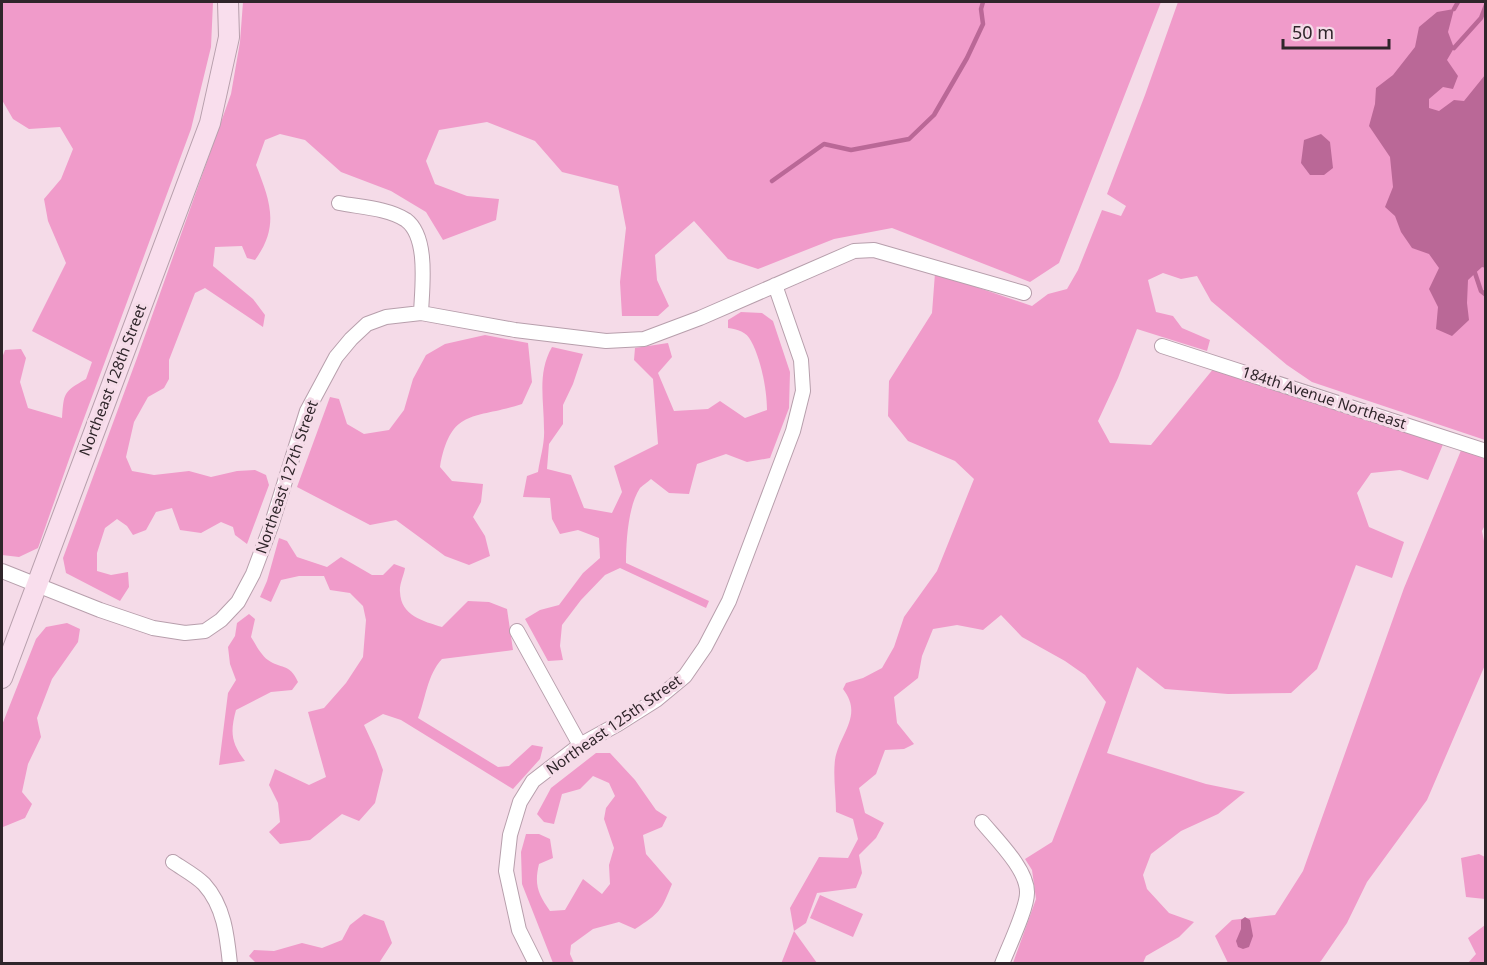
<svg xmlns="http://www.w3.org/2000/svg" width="1487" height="965" font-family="'Noto Sans',sans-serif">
	<rect width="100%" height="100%" fill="#f5dbe8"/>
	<path fill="#f09bca" d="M2,2H213L211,47L191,129L73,448L38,548L19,557L2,555V358L5,350L21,349L26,358L20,382L28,408L62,418C64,393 63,392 86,379L92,362L32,331L66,263L48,221L44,199L61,179L73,149L60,127L29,129L13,119L2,100Z
		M243,2H1161L1059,263L1030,282L892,228L834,239L758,269L728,259L694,221L655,255L657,280L669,306L658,316H622L620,282L626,228L618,186L562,172L535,141L487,122L439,130L426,161L435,184L467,196L499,199L496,220L443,240L426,212L391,191L341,172L305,140L280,134L265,140L256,165C270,201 280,226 255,260L247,258L242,246L215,247L213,266L253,299L265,315L263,327L205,288L195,293L169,360V379L164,388L148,397L134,422L126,457L132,471L154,475L189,471L211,477L237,471L255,470L266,475L269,485L247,544L235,535L233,527L221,522L201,533L180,530L172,508L156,512L146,530L133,535L127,526L117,519L105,528L97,553V571L111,575L128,572L129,587L120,601L66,573L63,558L137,358L231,94L240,42Z
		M1178,2H1485V440L1312,382L1287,365L1211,301L1197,276L1181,279L1163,273L1148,280L1156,312L1173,316L1182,328L1210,340L1207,351L1137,329L1118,378L1098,421L1110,443L1151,445L1214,368L1444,442L1428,480L1400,470L1371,473L1357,493L1369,527L1404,542L1392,578L1356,565L1317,669L1291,693L1228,694L1165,689L1137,667L1107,753L1206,784L1245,792L1218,814L1181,831L1151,854L1143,875L1147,889L1169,913L1194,922L1179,937L1146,956L1143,963H1013L1036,899L1032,870L1025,859L1052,842L1106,702L1085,675L1065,661L1022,637L1001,615L983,630L957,625L933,629L922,656L918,678L894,697L897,723L914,744L904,749L885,750L876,774L859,788L865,813L884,823L876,838L859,855L862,873L856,888L817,893L806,923L794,931L817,963L781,964L794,931L790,908L819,857L848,858L858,839L853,819L836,812C836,795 833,776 835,760C839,734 864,716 843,689L846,683L863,678L882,668L894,647L904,617L937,571L974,479L955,461L908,441L888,416L889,381L932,313L935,273L1032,306L1048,294L1067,289L1078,270L1102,210L1121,216L1126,206L1107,194L1145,95Z
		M741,312L762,313L773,321L790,372L789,408L770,458L747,462L726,454L697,464L689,494L669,493L651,479C648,482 643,485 640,488C628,506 626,542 626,563L709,601L706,608L620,568L605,575L581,600L562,625L560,646L563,660L548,661L525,619L540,610L559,605L583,573L600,558L599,538L578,530L560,534L552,519L550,498L523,497L527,476L538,472C540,458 545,443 544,429C544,400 537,373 552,347L583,354L573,384L563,405V424L549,444L547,469L571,475L584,508L612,513L622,492L614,466L658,444L653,379L634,360L635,348L668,343L672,357L658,373L674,411L708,409L720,401L745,418L767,410C767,390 761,359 751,341C747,332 737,329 728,328V320Z
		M485,335L528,343L532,382L522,404C474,420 451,407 440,467L452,481L483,484L481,502L473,517L485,536L490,556L469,565L445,556L396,520L370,525L297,487L330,397L339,399L347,424L364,434L389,430L404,410L413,379L426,355L445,344Z
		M1462,448L1485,457V525L1482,531L1486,551L1485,665L1427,800L1367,882L1347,923L1321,961L1318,963H1228L1215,936L1232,920L1275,915L1303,871L1404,588Z
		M279,538L287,541L297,557L327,567L341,557L372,575H383L394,564L405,568C404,575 399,585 400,592C401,616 423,621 442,627L468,601L489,602L507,609L513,650L442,659C427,675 426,698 418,718L498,767L509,766L532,745L543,747L540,759L513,789L401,720L383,714L364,725L376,751L383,770L375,803L359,821L342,814L310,840L280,844L269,832L280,822L278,803L269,785L275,769L309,785L326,777L308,712L324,708L346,683L363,657L366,620L363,606L350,593L330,590L324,576H299L281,580L271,602L260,597L267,581Z
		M249,614L255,619L251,637C256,645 261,655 268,660C280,669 290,663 298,682L292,690L271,692L236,710C230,732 231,743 245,761L219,765L228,693L236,680L230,664L228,647L235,636L237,623Z
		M67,623L80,629L78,642L52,679L37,718L41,737L28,764L22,792L32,804L25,818L3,827L2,829V725L36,639L46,627Z
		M596,753H610L635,780L656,810L667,817L662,827L643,835L646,854L672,884C661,911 660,913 635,929L619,922L593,929L571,945L570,954L574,963H553L522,884L521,852L526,834H539L550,839L553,858L539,864C534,885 538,894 550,911L565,910L583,879L602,894L610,884L609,865L614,848L604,819L606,808L615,796L609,783L593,776L580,789L562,794L554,824L544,822L537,814L551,788Z
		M1479,854L1485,857V899L1466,897L1461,858Z
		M820,895L863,914L853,937L810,918Z
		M364,914L384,921L392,943L379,963H256L249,956L254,950L274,951L302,943L322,948L342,940L350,925Z
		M1485,925V963H1468L1476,954L1468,938Z"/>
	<path fill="#ba6897" d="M1454,9L1448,32L1454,48L1447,60L1458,76L1453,89L1443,87L1429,99V108L1439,111L1454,100L1464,101L1485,75L1486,268L1482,267L1468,280L1467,303L1469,320L1452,336L1436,329L1438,307L1429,289L1439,268L1429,254L1412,248L1401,232L1395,216L1385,207L1393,187L1390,157L1369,126L1375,104L1376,88L1393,75L1415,47L1419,27L1437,12Z
		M1321,134L1330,142L1333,168L1324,175H1310L1301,163L1304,140Z
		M1245,917L1250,920L1253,936L1249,947L1243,949L1238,947L1236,941L1241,929V920Z"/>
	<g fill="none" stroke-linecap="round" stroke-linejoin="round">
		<path stroke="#ba6897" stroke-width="4.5" d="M1454,9L1458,2
			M1454,48L1481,18L1486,5
			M772,181L824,144L851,150L909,139L934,115L967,58L983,24L981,9L983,2
			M1475,273L1481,291L1486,295"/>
		<defs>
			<path id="street" d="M339,203C359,207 388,208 406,220C429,237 422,288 421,313
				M1162,346L1486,451
				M2,571L100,610L153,628L185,633L205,631L221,620L238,602L253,574L271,526L307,411L336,357L351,339L367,324L386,317L421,313L515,330L606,341L644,339L700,318L854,251L874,250L1024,293
				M517,631L580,745
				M982,822C996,839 1028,870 1027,893C1027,909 1008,948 1002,964
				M173,862C183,869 195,875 204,884C224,906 227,935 230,964
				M536,964L519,930L506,871L510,835L520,802L533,781L580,745L618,724L656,700L685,676L705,647L729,601L793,431L803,391L801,360L775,285"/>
			<path id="secondary" d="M2,678L210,123L229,37L228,2"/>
		</defs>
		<use href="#street" stroke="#b79fac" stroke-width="16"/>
		<use href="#secondary" stroke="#b79fac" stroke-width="22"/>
		<use href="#street" stroke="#fff" stroke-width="14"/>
		<use href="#secondary" stroke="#f9deed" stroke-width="20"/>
	</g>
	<g text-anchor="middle" stroke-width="6" stroke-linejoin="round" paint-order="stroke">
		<g font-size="15" fill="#2f252a" stroke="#f5dbe8">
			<text transform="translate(113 380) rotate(-69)" y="5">Northeast 128th Street</text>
			<text transform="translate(1324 398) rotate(18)" y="5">184th Avenue Northeast</text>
			<text transform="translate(287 477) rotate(-71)" y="5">Northeast 127th Street</text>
			<text transform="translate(614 725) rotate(-35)" y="5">Northeast 125th Street</text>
		</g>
	</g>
	<rect width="1487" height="965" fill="none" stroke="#2f252a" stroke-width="6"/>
	<path d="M1283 39v9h106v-9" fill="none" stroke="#2f252a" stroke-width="3"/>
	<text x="1292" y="39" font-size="18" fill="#2f252a" stroke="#f5dbe8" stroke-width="4.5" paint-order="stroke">50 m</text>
</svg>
